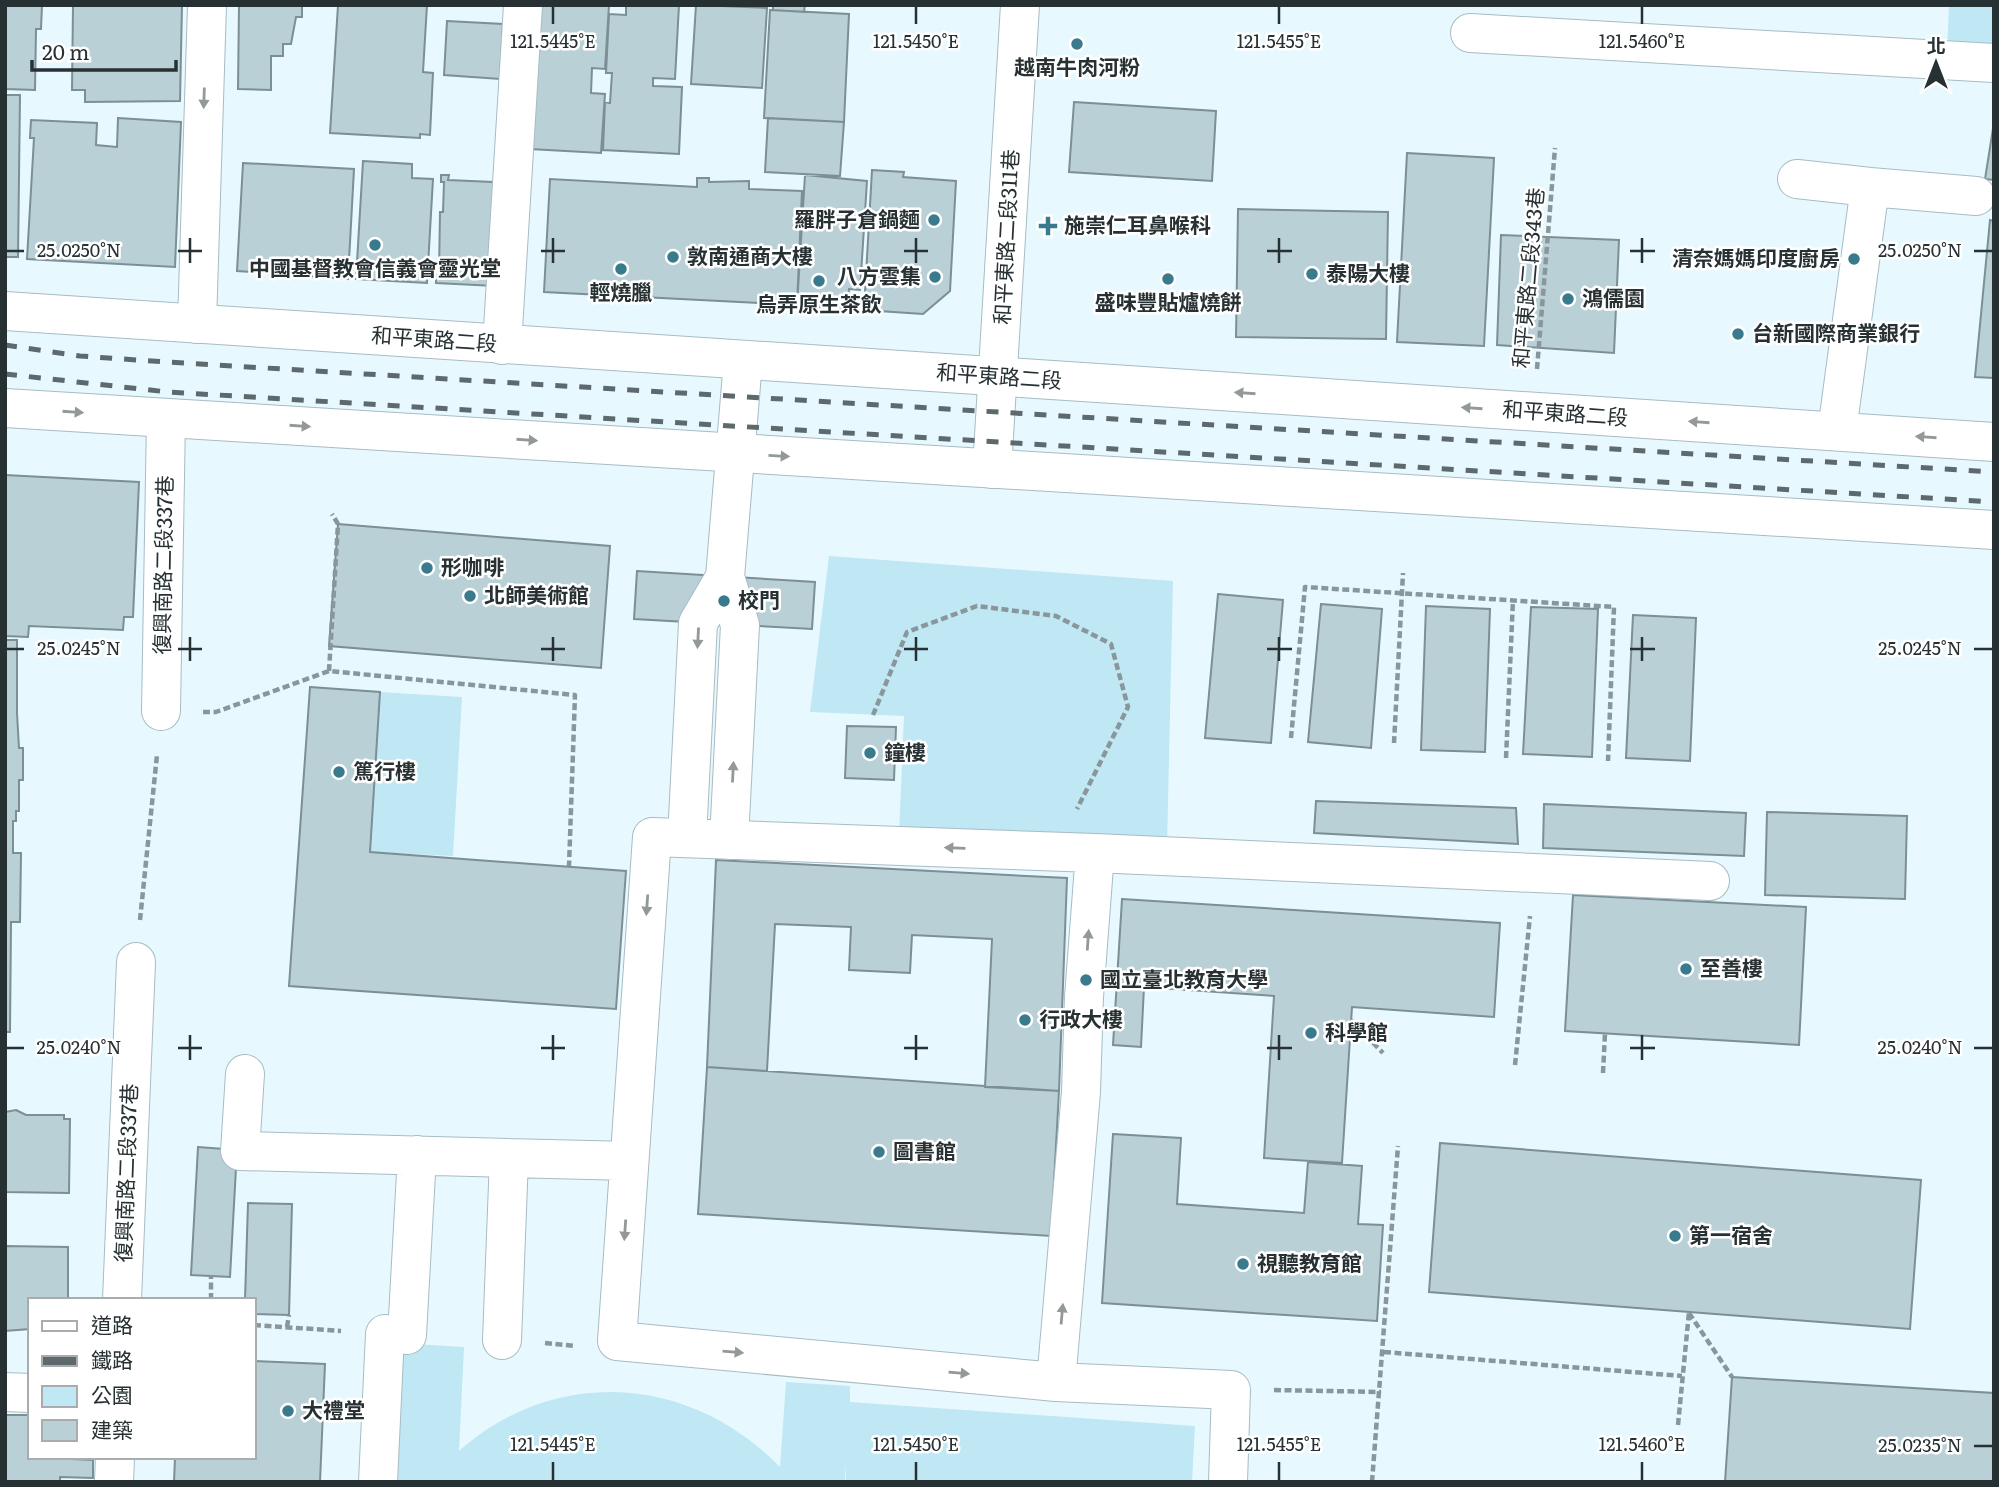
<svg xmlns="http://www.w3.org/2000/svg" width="1999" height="1487" font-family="Literata,'Noto Sans TC',serif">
	<rect width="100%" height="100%" fill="#e7f9ff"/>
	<path fill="#c0e7f4" d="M1949,5H1994V53L1947,51Z
		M829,556L1173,581L1167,847L899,834L904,716L810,712Z
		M380,692L462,697L453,856L370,852Z
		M398,1343L464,1347L459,1451C556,1365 691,1375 780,1467L786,1382L850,1386V1402L1195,1426L1192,1482H846V1464L845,1482H391Z"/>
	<path fill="#bad0d7" stroke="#7b8f95" stroke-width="2" d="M5,5H42L41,29H36L35,90L5,89Z
		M73,5H182L180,101L85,102V90H72Z
		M239,5H302V17H296L291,44H283V56H271V90L238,89Z
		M338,5H427L423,72L433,73L430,135L420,134V138L330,133Z
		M539,5H609L605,69L592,68L591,93L605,94L601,153L530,149Z
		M626,5H679L675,79L653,78V86L682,87L679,154L603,150L605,102L610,103L612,73H606L609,14L626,15Z
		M696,5L767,8L762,88L691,84Z
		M773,5H805L804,12L773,10Z
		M770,10L849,14L844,122L764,118Z
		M447,21L503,24L500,79L444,75Z
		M5,95H20L18,257H5Z
		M1074,102L1216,111L1212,181L1069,172Z
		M118,118L181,122L175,267L27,259L34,138H30L31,120L97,123L96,145L117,147Z
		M768,118L844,122L840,176L765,172Z
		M1994,122V180L1985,179Z
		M1407,153L1494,158L1484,346L1397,342Z
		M363,161L412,164V178L433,179L427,283L356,279Z
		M243,163L354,169L348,279L237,271Z
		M872,170L904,172L903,177L956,181L950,291L923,314L864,310Z
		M441,175H449L448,180L493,182L495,286L436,283V275H439L440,212H443L444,182H441Z
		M805,175L867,181L860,290L849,289L847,310L797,306Z
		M697,178H709V182L749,181V189L802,191L797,305L544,292L550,179L697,187Z
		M1238,209L1388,212L1386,339L1236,337Z
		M1990,220L1994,221V378L1975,377Z
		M1501,235L1619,240L1614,353L1497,345Z
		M5,475L139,482L133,617H124L123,630L29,626L28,637L5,636Z
		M338,524L610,546L601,668L329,646Z
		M637,571L815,582L812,629L634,619Z
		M1218,594L1283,600L1271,743L1205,738Z
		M1321,604L1382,609L1371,748L1308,742Z
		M1426,606L1490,609L1485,752L1421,750Z
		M1531,607L1598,609L1592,757L1523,754Z
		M1633,615L1696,618L1690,761L1626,758Z
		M5,640H17V713L19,748H23V780H19V811H16V821H13V853H21L20,922H11L10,1032H5Z
		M310,687L380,692L370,852L626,871L616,1009L289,986Z
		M847,726L896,727L894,780L845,778Z
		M1316,801L1516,808L1518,844L1314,833Z
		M1544,804L1746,813L1744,856L1543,848Z
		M1767,812L1907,816L1905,899L1765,895Z
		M716,860L1067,878L1059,1091L985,1087L992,939L912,935L910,973L849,970L851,927L775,924L767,1071L707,1067Z
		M1573,895L1806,907L1799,1045L1565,1031Z
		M1122,899L1500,923L1494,1017L1352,1007L1342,1163L1264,1158L1274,996L1144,987L1141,1047L1113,1045Z
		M707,1067L1059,1091L1051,1236L698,1214Z
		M16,1110L26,1115H64V1119H70L69,1193L5,1192V1112Z
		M1113,1134L1181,1138L1177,1204L1304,1213L1308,1162L1362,1166L1358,1224L1383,1225L1377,1321L1102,1303Z
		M1440,1143L1921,1180L1910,1329L1429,1292Z
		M198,1147L237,1150L230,1277L191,1275Z
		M248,1203L292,1204L289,1315L254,1314V1300H245Z
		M5,1246L68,1247V1300H30V1329L5,1331Z
		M254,1361L325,1364L320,1482H174L175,1457H254Z
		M1732,1377L1994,1393V1482H1725Z
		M6,1415H30V1457L93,1460V1478L60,1477V1481L66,1482H5Z"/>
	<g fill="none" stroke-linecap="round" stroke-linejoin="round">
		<defs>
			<path id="minor" d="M1470,33L1994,63
				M1797,179L1870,187L1837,431
				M1870,187L1976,196
				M197,324L207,5
				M502,345L523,5
				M992,469L1020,5
				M161,711L166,418
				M687,838L698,623L725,577
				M729,840L740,625L725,577L743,361
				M1095,853L1710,881
				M245,1074L240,1151L629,1161
				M122,1300L136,962
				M407,1335L417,1155
				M502,1340L509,1158
				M1056,1382L1081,1092L1084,997L1095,853L652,837L617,1341L1056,1382L1231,1390L1228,1482
				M5,1392L30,1393
				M114,1482L115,1457
				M378,1482L385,1334"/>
			<path id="major" d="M5,311L1994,442
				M5,408L1994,530"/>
		</defs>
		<use href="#minor" stroke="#a7bcc3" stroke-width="40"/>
		<use href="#major" stroke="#a7bcc3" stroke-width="40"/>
		<path stroke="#89979b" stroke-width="4.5" stroke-dasharray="7 3.5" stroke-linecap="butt" d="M1537,369L1555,148
			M329,671L338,524L332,514
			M203,712H216L329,671L575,695L569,866
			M873,715L907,632L977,606L1056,616L1111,644L1128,707L1077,809
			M1291,738L1305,587L1614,607L1608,761
			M1394,743L1403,573
			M1506,758L1513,600
			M140,920L157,755
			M1351,1020L1383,1053
			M1515,1065L1530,916
			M1603,1073L1605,1033
			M211,1300V1276
			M1689,1313L1732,1377
			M254,1325L341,1331
			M287,1327L289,1315
			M545,1343L575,1346
			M1384,1352L1682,1376
			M1274,1390L1381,1392
			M1678,1425L1689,1312
			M1372,1482L1398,1146"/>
		<use href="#minor" stroke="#fff" stroke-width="38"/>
		<use href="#major" stroke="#fff" stroke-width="38"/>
		<path stroke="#5d696c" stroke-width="5" stroke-dasharray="12 12" stroke-linecap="butt" d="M5,345L80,356L166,362L1994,472
			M5,374L168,392L1994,502"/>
	</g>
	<defs><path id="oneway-solid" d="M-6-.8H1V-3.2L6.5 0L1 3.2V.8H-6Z" transform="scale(1.75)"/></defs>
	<g fill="#939898">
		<use href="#oneway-solid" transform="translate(204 98) rotate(92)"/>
		<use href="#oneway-solid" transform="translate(1245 393) rotate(-176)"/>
		<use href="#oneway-solid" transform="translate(1472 408) rotate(-176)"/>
		<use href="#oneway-solid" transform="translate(73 412) rotate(4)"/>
		<use href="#oneway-solid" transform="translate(1699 422) rotate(-176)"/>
		<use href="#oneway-solid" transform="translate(300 426) rotate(4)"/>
		<use href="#oneway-solid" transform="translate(1926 437) rotate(-176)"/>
		<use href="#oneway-solid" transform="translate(527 440) rotate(4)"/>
		<use href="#oneway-solid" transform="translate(779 456) rotate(3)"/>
		<use href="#oneway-solid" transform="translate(698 638) rotate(93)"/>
		<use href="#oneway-solid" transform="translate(733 772) rotate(-87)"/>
		<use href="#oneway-solid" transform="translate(955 848) rotate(-178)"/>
		<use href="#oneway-solid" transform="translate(647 905) rotate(94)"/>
		<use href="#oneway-solid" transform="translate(1088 940) rotate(-86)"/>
		<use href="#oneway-solid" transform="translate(625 1230) rotate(94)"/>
		<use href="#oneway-solid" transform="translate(1062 1314) rotate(-85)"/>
		<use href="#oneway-solid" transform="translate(733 1352) rotate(5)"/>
		<use href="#oneway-solid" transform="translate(959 1373) rotate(5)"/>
	</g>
	<path fill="none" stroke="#273032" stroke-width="2.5" d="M553,7V24M916,7V24M1279,7V24M1642,7V24M190,238V263M553,238V263M916,238V263M1279,238V263M1642,238V263M7,251H24M178,251H202M541,251H565M904,251H928M1267,251H1292M1630,251H1655M1974,251H1992M190,637V661M553,637V661M916,637V661M1279,637V661M1642,637V661M7,649H24M178,649H202M541,649H565M904,649H928M1267,649H1292M1630,649H1655M1974,649H1992M190,1035V1060M553,1035V1060M916,1035V1060M1279,1035V1060M1642,1035V1060M7,1048H24M178,1048H202M541,1048H565M904,1048H928M1267,1048H1292M1630,1048H1655M1974,1048H1992M1974,1446H1992M553,1462V1480M916,1462V1480M1279,1462V1480M1642,1462V1480"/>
	<g fill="#397a8d" stroke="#fff" stroke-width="2.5">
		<circle cx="1077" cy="44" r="7"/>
		<circle cx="934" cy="220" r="7"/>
		<path d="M1044.5 215.5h7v7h7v7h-7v7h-7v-7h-7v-7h7z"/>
		<circle cx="375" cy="245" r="7"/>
		<circle cx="673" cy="257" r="7"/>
		<circle cx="1854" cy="259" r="7"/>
		<circle cx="621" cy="269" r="7"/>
		<circle cx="1312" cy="274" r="7"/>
		<circle cx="935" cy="277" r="7"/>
		<circle cx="1168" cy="279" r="7"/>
		<circle cx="819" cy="281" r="7"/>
		<circle cx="1568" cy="299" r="7"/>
		<circle cx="1738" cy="334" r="7"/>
		<circle cx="427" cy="568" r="7"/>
		<circle cx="470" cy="596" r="7"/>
		<circle cx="724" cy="601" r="7"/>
		<circle cx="870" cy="753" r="7"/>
		<circle cx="339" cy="772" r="7"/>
		<circle cx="1686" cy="969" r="7"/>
		<circle cx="1086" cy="980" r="7"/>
		<circle cx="1025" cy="1020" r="7"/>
		<circle cx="1311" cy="1033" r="7"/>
		<circle cx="879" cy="1152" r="7"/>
		<circle cx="1675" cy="1236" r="7"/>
		<circle cx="1243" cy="1264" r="7"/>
		<circle cx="288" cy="1411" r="7"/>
	</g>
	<g text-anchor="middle" stroke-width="5" stroke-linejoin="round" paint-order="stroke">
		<g font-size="21" font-weight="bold" fill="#273032" stroke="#fff" text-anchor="start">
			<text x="1077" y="75" text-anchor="middle">越南牛肉河粉</text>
			<text x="920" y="227" text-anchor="end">羅胖子倉鍋麵</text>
			<text x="1064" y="233">施崇仁耳鼻喉科</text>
			<text x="687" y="264">敦南通商大樓</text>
			<text x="1840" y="266" text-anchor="end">清奈媽媽印度廚房</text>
			<text x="375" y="276" text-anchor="middle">中國基督教會信義會靈光堂</text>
			<text x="1326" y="281">泰陽大樓</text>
			<text x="921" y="284" text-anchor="end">八方雲集</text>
			<text x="621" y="300" text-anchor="middle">輕燒臘</text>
			<text x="1582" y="306">鴻儒園</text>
			<text x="1168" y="310" text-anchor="middle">盛味豐貼爐燒餅</text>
			<text x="819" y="312" text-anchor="middle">烏弄原生茶飲</text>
			<text x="1752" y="341">台新國際商業銀行</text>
			<text x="441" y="575">形咖啡</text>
			<text x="484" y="603">北師美術館</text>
			<text x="738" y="608">校門</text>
			<text x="884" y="760">鐘樓</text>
			<text x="353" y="779">篤行樓</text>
			<text x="1700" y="976">至善樓</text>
			<text x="1100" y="987">國立臺北教育大學</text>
			<text x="1039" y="1027">行政大樓</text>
			<text x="1325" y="1040">科學館</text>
			<text x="893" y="1159">圖書館</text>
			<text x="1689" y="1243">第一宿舍</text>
			<text x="1257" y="1271">視聽教育館</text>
			<text x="302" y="1418">大禮堂</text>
		</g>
		<g font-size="21" fill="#273032" stroke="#fff">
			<text transform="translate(1007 237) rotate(-87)" y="7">和平東路二段311巷</text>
			<text transform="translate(1529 278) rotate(-85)" y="7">和平東路二段343巷</text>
			<text transform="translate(434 340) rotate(4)" y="7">和平東路二段</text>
			<text transform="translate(999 377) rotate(4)" y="7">和平東路二段</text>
			<text transform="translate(1565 414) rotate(4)" y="7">和平東路二段</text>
			<text transform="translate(164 565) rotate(-89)" y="7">復興南路二段337巷</text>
			<text transform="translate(127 1173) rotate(-88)" y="7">復興南路二段337巷</text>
		</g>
	</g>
	<g font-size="18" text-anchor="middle" fill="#273032" stroke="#fff" stroke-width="5" stroke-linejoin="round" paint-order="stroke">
		<text x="553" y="48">121.5445°E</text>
		<text x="916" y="48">121.5450°E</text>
		<text x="1279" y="48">121.5455°E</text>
		<text x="1642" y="48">121.5460°E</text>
		<text x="79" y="257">25.0250°N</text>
		<text x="1920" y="257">25.0250°N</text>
		<text x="79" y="655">25.0245°N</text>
		<text x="1920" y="655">25.0245°N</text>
		<text x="79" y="1054">25.0240°N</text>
		<text x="1920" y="1054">25.0240°N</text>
		<text x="553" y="1451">121.5445°E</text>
		<text x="916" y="1451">121.5450°E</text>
		<text x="1279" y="1451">121.5455°E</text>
		<text x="1642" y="1451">121.5460°E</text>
		<text x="1920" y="1452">25.0235°N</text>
	</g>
	<rect width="1999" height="1487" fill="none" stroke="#273032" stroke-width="14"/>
	<rect x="28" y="1298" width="228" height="161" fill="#ffffff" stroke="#a9acad" stroke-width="2"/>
	<rect x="42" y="1321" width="35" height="10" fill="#ffffff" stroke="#a9acad" stroke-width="2"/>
	<text x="91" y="1333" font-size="21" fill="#273032">道路</text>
	<rect x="42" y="1356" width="35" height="10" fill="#5d696c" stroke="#a9acad" stroke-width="2"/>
	<text x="91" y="1368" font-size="21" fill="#273032">鐵路</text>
	<rect x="42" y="1386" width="35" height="21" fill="#c0e7f4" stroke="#a9acad" stroke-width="2"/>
	<text x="91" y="1403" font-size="21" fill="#273032">公園</text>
	<rect x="42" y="1420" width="35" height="21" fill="#bad0d7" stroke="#a9acad" stroke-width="2"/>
	<text x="91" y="1438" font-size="21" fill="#273032">建築</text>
	<g transform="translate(1936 63)" stroke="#ffffff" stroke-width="5" paint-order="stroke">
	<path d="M0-5L12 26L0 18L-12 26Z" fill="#273032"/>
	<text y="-10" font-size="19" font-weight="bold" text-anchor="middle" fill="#273032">北</text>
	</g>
	<path d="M32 60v10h144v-10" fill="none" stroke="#273032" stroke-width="3.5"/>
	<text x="42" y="60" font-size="21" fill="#273032" stroke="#ffffff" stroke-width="5" paint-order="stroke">20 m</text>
</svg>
